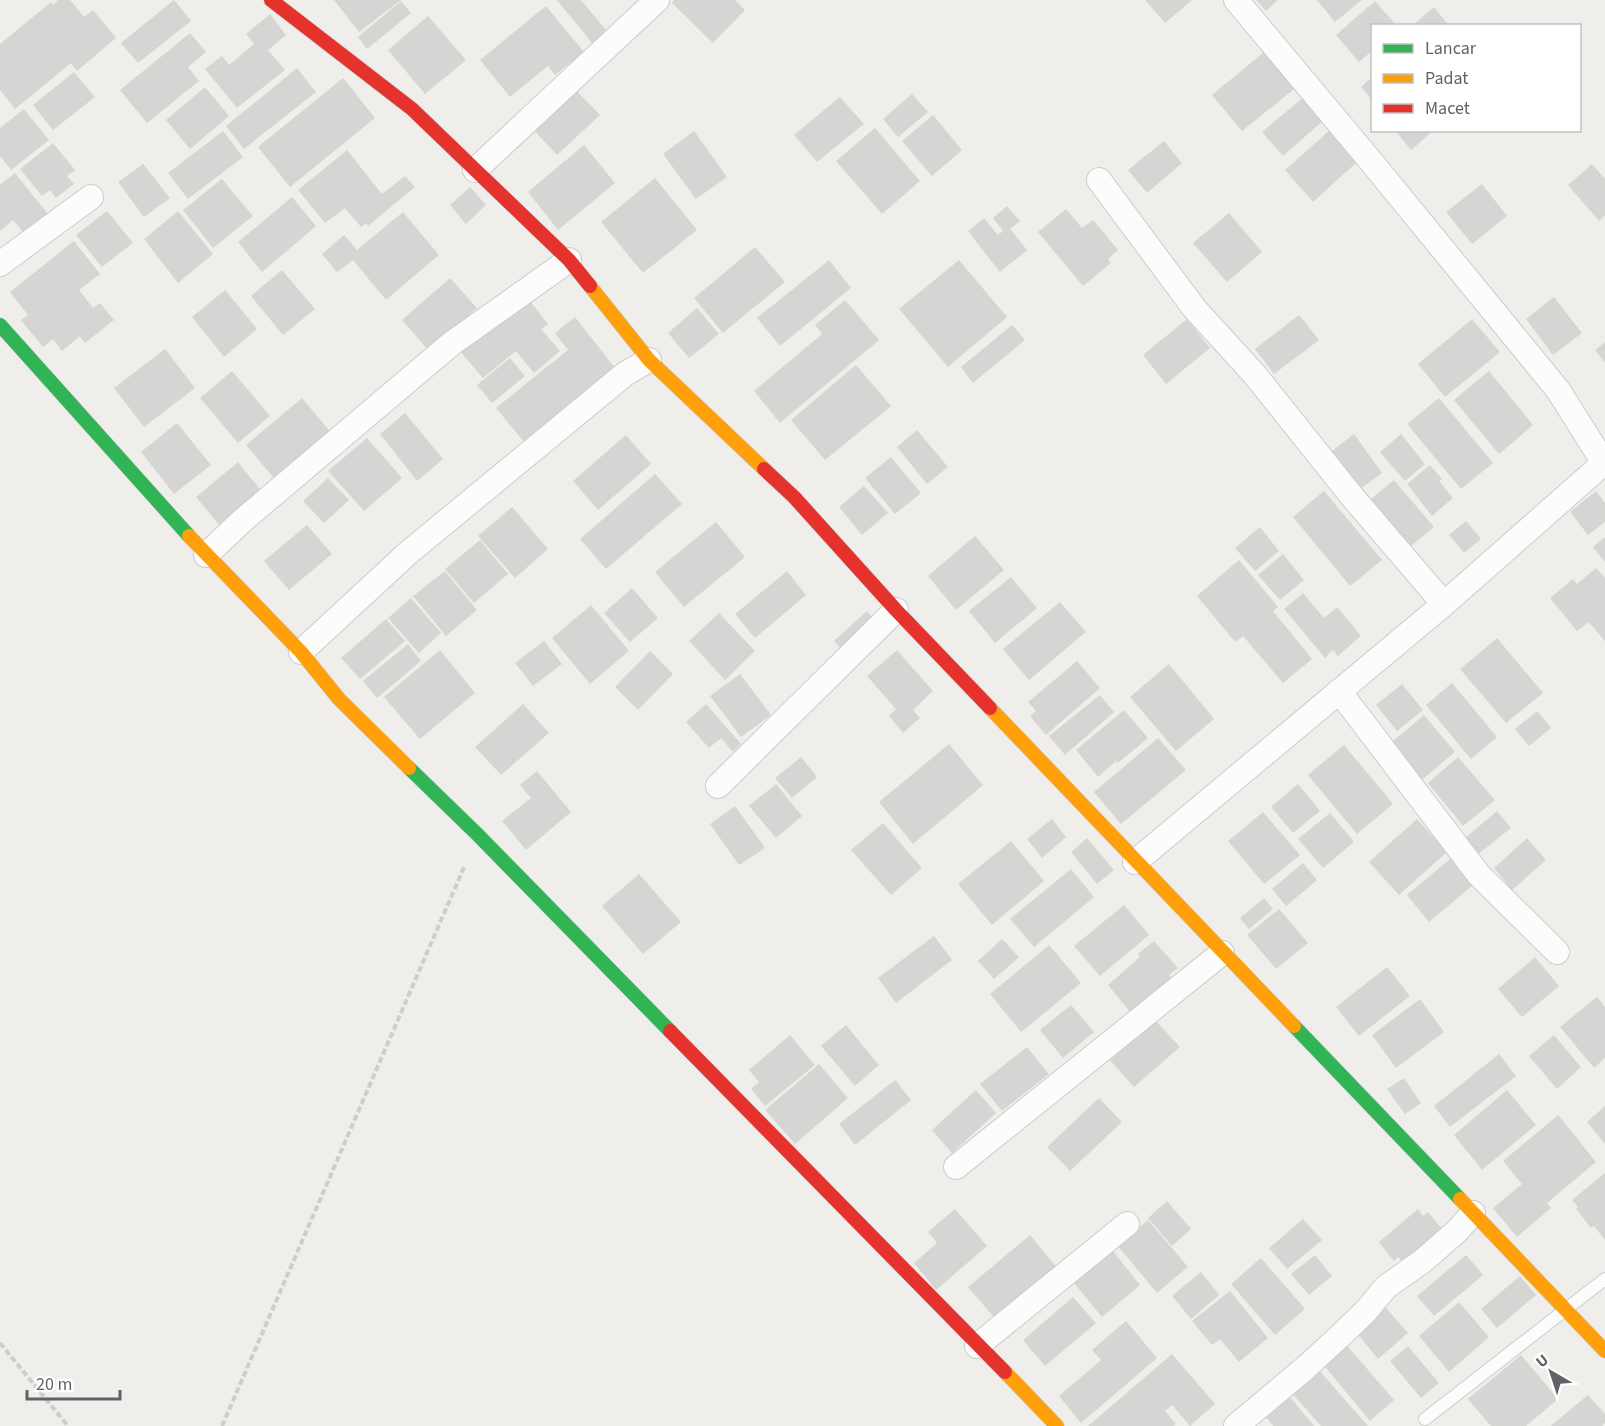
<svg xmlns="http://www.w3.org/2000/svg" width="1605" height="1426" font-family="'Source Sans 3',sans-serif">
	<rect width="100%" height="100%" fill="#efeeea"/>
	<path fill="#d6d5d3" d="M58,0H70L84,17L93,10L116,38L77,71L71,63L15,109L0,90V44L51,2L53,5Z
		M174,0L191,21L138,63L121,43Z
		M334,0H401L359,32Z
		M557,0H581L607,31L592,43Z
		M674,0H735L745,10L713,43L672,3Z
		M1145,0H1192L1165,23Z
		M1256,0H1278L1266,11Z
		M1317,0H1362L1335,22Z
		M401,1L411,13L367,49L358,37Z
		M1375,1L1397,26H1372V51L1359,62L1336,35Z
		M546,6L584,52L555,75L548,66L510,97L480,60Z
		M1434,7L1449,26H1412Z
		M270,14L286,35L268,50L285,70L237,108L205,69L222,56L229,65L254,44L246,34Z
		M428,16L466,60L425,94L388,50Z
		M190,33L206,52L188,67L199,81L147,123L120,90Z
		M1269,48L1299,85L1242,131L1212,95Z
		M297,68L316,92L244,149L226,126Z
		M74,72L95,97L53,130L33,105Z
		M1372,77V100L1361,87Z
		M343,78L375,118L290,187L258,147Z
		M205,87L229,116L190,149L166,120Z
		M573,87L600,115L557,155L530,126Z
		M912,94L928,112L898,137L883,119Z
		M840,97L864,124L817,162L794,135Z
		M1304,97L1324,120L1283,156L1262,132Z
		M24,109L49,140L11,170L0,156V128Z
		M933,115L962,150L932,176L902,141Z
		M875,128L920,181L882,214L836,161Z
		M1330,130L1358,161L1313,202L1285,170Z
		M1395,130H1434L1411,150Z
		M223,131L243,157L188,199L168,173Z
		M694,131L727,177L696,199L663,154Z
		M1164,141L1182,163L1147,193L1128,170Z
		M53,143L75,170L67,176L74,184L56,198L50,190L42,196L20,169Z
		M584,145L615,183L558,230L528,192Z
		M347,150L382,194L405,176L415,187L368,226L366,223L361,227L345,208L325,223L298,190Z
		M143,164L170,198L144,217L118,182Z
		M1592,164L1605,179V216L1599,221L1568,185Z
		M15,173L52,219L28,238L13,220L0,231V185Z
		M655,178L697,230L643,273L601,222Z
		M222,179L253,216L213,248L183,210Z
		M1482,184L1507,216L1472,244L1446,212Z
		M470,187L486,205L466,224L450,205Z
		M292,197L316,226L262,272L238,242Z
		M1007,206L1020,221L1010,229L1027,250L1000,272L968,231L984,218L998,235L1003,231L993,218Z
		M1066,209L1082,228L1093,220L1118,250L1108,259L1111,263L1083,286L1038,232Z
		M107,211L133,243L102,267L76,235Z
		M178,211L213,254L178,283L144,239Z
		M403,212L439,255L386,300L353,260L337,272L322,254L344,235L357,250Z
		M1229,213L1262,252L1227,282L1193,243Z
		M74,241L100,274L79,290L93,308L100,303L114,320L85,343L80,336L62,351L53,339L43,347L21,320L28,315L10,292Z
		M755,247L785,282L723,333L694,298Z
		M829,260L851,288L780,346L757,318Z
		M959,260L1007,317L948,367L899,309Z
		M282,270L315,309L283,335L251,296Z
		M450,278L477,308L429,351L402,320Z
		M225,290L257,329L224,357L192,317Z
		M526,296L548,324L541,329L560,351L534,373L516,351L483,378L460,351Z
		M1554,297L1582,333L1553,355L1526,319Z
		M845,300L879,340L780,423L754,391L822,334L815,325Z
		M697,308L719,334L689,358L668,333Z
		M1299,315L1319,340L1274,374L1255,349Z
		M575,317L616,369L525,443L496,408L568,350L555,333Z
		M1187,319L1210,348L1166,384L1143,355Z
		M1472,319L1500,352L1445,397L1418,364Z
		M1012,325L1025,340L973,383L961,367Z
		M1605,342V363L1595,350Z
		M165,349L195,388L144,427L114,388Z
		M510,358L525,376L492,403L477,385Z
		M856,365L891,406L825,460L791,420Z
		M232,371L270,416L238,443L200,398Z
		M1489,371L1533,425L1499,454L1454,400Z
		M302,398L334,436L278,483L246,445Z
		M1439,398L1493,463L1461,489L1407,424Z
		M405,413L443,459L417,481L380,434Z
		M177,423L211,465L174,494L141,452Z
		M917,430L948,467L927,484L897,447Z
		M1354,434L1382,473L1356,492L1328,454Z
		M1401,434L1425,464L1405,481L1380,452Z
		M626,435L651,464L598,510L573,481Z
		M367,438L402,478L364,511L328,471Z
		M891,457L921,493L895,514L865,478Z
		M238,462L262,492L220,526L196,497Z
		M1430,465L1442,479L1439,481L1453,498L1432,516L1407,484Z
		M655,474L682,504L606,569L580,539Z
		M328,478L349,500L324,523L303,501Z
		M1394,480L1434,527L1406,550L1366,503Z
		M864,486L888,513L862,535L839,507Z
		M1324,491L1382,560L1350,586L1293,517Z
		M1596,491L1605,503V522L1588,535L1570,512Z
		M512,507L548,549L515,578L478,536Z
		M1466,521L1481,539L1464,553L1449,535Z
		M716,522L745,557L684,607L655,572Z
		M307,525L332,554L289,590L264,561Z
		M1260,527L1279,551L1255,571L1235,548Z
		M975,536L1004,570L956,610L928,576Z
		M1605,537V562L1593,547Z
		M480,540L508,574L474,603L445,569Z
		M1283,554L1304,580L1280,600L1258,575Z
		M1239,560L1278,607L1273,611L1312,659L1283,683L1243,636L1235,642L1197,596Z
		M1596,568L1605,578V641L1589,622L1577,631L1550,598L1573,579L1577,584Z
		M445,571L477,610L446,636L413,596Z
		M787,571L806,595L755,638L735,614Z
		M1011,577L1037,608L995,643L969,611Z
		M632,588L658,618L630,642L604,613Z
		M1303,593L1324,618L1337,607L1361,636L1338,656L1333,650L1325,658L1284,609Z
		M411,598L441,633L419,653L388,618Z
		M1060,602L1086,632L1029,680L1003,649Z
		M591,605L629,651L590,684L552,638Z
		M867,611L878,624L845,653L834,641Z
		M719,613L755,651L725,680L689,641Z
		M386,619L405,641L360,679L341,658Z
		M1497,638L1543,693L1506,723L1460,669Z
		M544,641L562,664L533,686L515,663Z
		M408,644L421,661L377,698L363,681Z
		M440,650L475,693L420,739L384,697Z
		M897,650L933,691L913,710L920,718L903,733L889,716L896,709L867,676Z
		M650,651L673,674L638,710L615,687Z
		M1077,661L1100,688L1046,735L1030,716L1036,711L1028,702Z
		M1169,664L1214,719L1176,751L1130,697Z
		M740,674L771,715L741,737L710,696Z
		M1452,683L1497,737L1471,759L1426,705Z
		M1402,684L1423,710L1397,731L1376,705Z
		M1100,695L1114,712L1065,755L1049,736Z
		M523,704L549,733L501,775L475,747Z
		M706,704L741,744L733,752L721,738L709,748L686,722Z
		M1124,710L1148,738L1118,763L1116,761L1098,777L1076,750Z
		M1537,711L1551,728L1529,746L1515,729Z
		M1424,715L1455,752L1418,783L1387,746Z
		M1158,738L1186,770L1121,824L1094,792Z
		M949,744L983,785L913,844L879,802Z
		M1344,745L1393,804L1357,834L1308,775Z
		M801,757L817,777L792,798L775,778Z
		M1458,757L1495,800L1463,826L1428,783Z
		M537,771L571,812L526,850L502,821L531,798L520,785Z
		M776,784L802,816L776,838L749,806Z
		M1298,784L1320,811L1293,833L1271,807Z
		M735,806L765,848L739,865L710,824Z
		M1497,811L1511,828L1477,855L1464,839Z
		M1263,812L1300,855L1264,884L1228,841Z
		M1330,813L1354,842L1323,868L1298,839Z
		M1052,819L1066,837L1042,858L1027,839Z
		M1417,819L1447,852L1399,895L1369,862Z
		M883,823L922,868L891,895L851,850Z
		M1087,838L1114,870L1097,884L1071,852Z
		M1527,838L1546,860L1512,890L1494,868Z
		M1011,841L1044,881L992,925L958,884Z
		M1451,858L1473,885L1429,922L1407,895Z
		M1303,863L1317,880L1286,906L1272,889Z
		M1071,869L1094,897L1034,947L1010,919Z
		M639,874L681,922L643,954L602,906Z
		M1264,898L1273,909L1249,929L1240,918Z
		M1124,905L1149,935L1100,976L1074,946Z
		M1279,909L1308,943L1276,969L1247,935Z
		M934,936L952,960L896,1003L878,978Z
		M1002,939L1019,957L994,979L978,961Z
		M1154,941L1178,968L1169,975L1172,979L1131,1013L1108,985L1140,957L1138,954Z
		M1049,945L1081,983L1021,1032L990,994Z
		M1535,957L1559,986L1522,1017L1498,989Z
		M1387,967L1410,996L1359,1036L1336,1007Z
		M1597,997L1605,1007V1058L1594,1068L1560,1027Z
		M1420,999L1444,1032L1396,1068L1372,1035Z
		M1071,1005L1094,1032L1063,1058L1040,1030Z
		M1155,1020L1180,1047L1134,1087L1110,1060Z
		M846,1025L879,1065L855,1086L821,1046Z
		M790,1035L815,1065L765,1106L751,1089L759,1082L749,1070Z
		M1554,1035L1581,1067L1557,1089L1529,1056Z
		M1027,1047L1049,1074L1002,1111L980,1084Z
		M1499,1054L1516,1076L1450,1127L1434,1106Z
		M819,1064L848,1098L795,1144L765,1110Z
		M1404,1078L1421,1103L1405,1114L1387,1089Z
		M895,1080L911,1100L855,1145L839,1124Z
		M976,1090L996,1113L952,1153L932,1130Z
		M1507,1090L1536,1125L1482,1170L1454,1135Z
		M1099,1098L1122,1122L1070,1171L1047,1147Z
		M1605,1106V1144L1587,1122Z
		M1558,1115L1596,1162L1547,1203L1551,1208L1517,1237L1493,1208L1522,1184L1503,1161Z
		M1605,1173V1240L1594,1226L1591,1228L1576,1209L1578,1207L1572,1200Z
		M1167,1201L1191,1229L1172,1246L1148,1218Z
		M955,1209L987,1246L936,1290L914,1263L937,1243L928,1232Z
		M1418,1209L1423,1216L1428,1212L1447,1235L1408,1268L1398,1257L1394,1261L1379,1242Z
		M1303,1219L1322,1240L1287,1269L1269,1248Z
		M1148,1220L1188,1267L1157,1293L1118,1246Z
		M1030,1235L1060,1271L999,1323L968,1287Z
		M1113,1251L1140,1285L1102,1317L1074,1283Z
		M1315,1255L1332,1276L1309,1295L1291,1274Z
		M1466,1255L1483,1275L1434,1316L1417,1296Z
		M1261,1258L1305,1309L1275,1335L1231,1284Z
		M1201,1272L1219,1295L1191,1319L1172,1296Z
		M1520,1276L1536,1295L1497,1328L1481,1309Z
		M1230,1291L1268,1338L1239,1362L1220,1339L1212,1345L1192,1321Z
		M1073,1297L1096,1323L1045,1366L1023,1340Z
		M1459,1302L1489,1337L1449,1372L1419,1336Z
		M1385,1307L1408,1333L1378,1359L1355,1331Z
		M1126,1321L1157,1358L1081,1423L1059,1396L1101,1360L1092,1350Z
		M1344,1342L1394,1400L1370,1421L1321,1362Z
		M1408,1346L1439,1383L1421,1398L1390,1361Z
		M1172,1354L1215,1404L1190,1426L1172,1405L1165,1411L1176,1424L1174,1426H1088Z
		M1521,1355L1558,1399L1526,1426H1491L1468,1399Z
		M1318,1369L1368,1426H1321L1291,1392Z
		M1588,1395L1605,1414V1423L1602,1426H1551Z
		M1290,1397L1314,1426H1273L1266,1417Z"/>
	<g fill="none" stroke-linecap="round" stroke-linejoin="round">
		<defs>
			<path id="lane" d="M1425,1419L1605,1279"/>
			<path id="street" d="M1236,0L1369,159L1558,390L1604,463
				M475,170L657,0
				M1099,180L1194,308L1255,375L1350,494L1444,604
				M0,264L91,197
				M206,555L242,521L451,344L569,260
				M301,652L408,553L625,374L649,360
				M1339,691L1479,875L1557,952
				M718,786L896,610
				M1135,862L1444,604L1605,462
				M956,1167L1222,953
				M977,1346L1127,1224
				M1236,1426L1304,1369L1340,1336L1365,1312L1386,1287L1424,1260L1457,1231L1473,1213"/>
			<path id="fast" d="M0,325L189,536
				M409,768L478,835L670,1031
				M1294,1026L1460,1199"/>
			<path id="slow" d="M590,286L649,360L764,469
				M189,536L301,652L339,699L409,768
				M990,708L1294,1026
				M1460,1199L1605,1351
				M1005,1372L1057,1426"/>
			<path id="jam" d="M271,0L412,109L569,260L590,286
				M764,469L794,497L896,610L990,708
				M670,1031L1005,1372"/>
		</defs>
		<use href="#lane" stroke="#cbcccc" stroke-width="14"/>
		<use href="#street" stroke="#cbcccc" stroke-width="26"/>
		<use href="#fast" stroke="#cacacb" stroke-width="15"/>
		<use href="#slow" stroke="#cacacb" stroke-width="15"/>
		<use href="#jam" stroke="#cacacb" stroke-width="15"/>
		<path stroke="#cacfcc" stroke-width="4" stroke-dasharray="6 3" stroke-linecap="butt" d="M0,1343L68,1426
			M222,1426L465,865"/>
		<use href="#lane" stroke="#fdfcfc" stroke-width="12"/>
		<use href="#street" stroke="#fdfcfc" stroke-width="24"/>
		<use href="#fast" stroke="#30b455" stroke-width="14"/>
		<use href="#slow" stroke="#ff9f0a" stroke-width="14"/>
		<use href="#jam" stroke="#e5322d" stroke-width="14"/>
	</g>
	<rect x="1371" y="24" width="210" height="108" fill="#ffffff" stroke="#bfc1c3" stroke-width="1.5"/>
	<rect x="1383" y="44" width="30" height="9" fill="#30b455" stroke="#bfc1c3" stroke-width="1.5"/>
	<text x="1425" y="54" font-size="18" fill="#5f6368">Lancar</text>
	<rect x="1383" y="74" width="30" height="9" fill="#ff9f0a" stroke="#bfc1c3" stroke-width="1.5"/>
	<text x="1425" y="84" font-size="18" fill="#5f6368">Padat</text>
	<rect x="1383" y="104" width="30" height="9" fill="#e5322d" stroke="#bfc1c3" stroke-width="1.5"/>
	<text x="1425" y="114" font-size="18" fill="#5f6368">Macet</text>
	<g transform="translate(1551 1372) rotate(321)" stroke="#ffffff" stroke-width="4.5" paint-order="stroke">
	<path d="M0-4.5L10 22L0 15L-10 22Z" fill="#5f6368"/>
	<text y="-9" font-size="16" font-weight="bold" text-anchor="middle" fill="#5f6368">U</text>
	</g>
	<path d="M27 1390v9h93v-9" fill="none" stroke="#5f6368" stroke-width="3"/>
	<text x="36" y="1390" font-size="18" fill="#5f6368" stroke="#ffffff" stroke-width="4.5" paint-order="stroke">20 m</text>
</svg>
